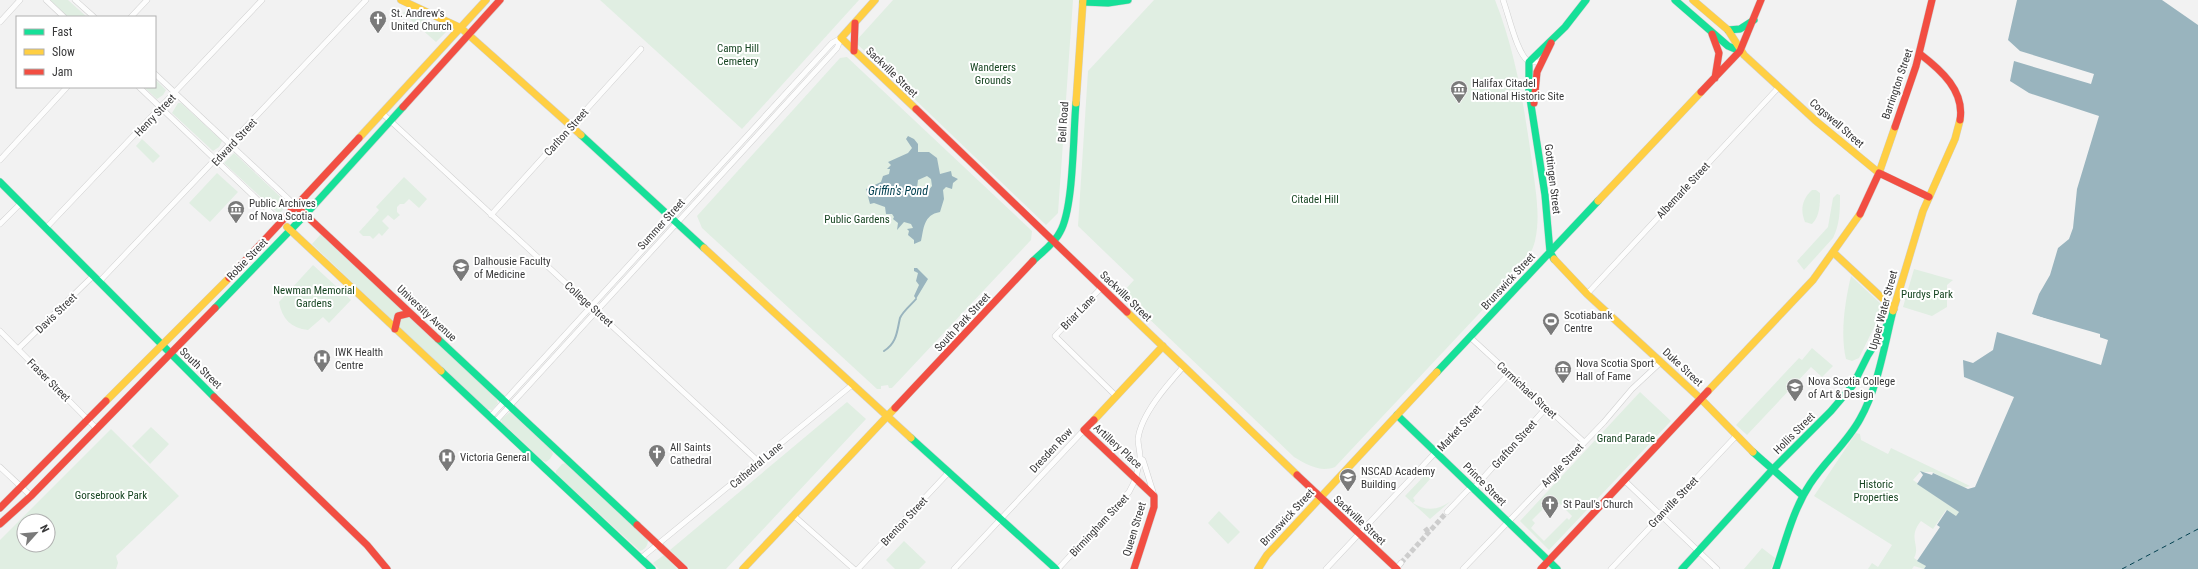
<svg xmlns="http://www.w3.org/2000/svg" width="2198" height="569" font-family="'Roboto Condensed',sans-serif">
	<rect width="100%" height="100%" fill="#f2f2f2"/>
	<path fill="#e0eee2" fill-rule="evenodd" d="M50,0H68L87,17H68Z
		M600,0H859L742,129Z
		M893,0H1073L1058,213L1046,225L855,42Z
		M1154,0H1495C1516,53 1524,106 1532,162C1535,188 1541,215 1535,241C1533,250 1527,259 1522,268L1335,467C1320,473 1306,464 1294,457L1122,293L1134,280L1078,226L1088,71Z
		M406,11L437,25L446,32L436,42L403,13Z
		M847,57L1032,231L1031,240L892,388H889L888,385L881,386V389H877L702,228L697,216L840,58Z
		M155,79L166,90L163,95L157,99L144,87H155Z
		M178,103H181L222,141L219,147L213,151L172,113Z
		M142,139L160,156L153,163L136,146Z
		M234,153L288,204L279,214L224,163Z
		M217,173L238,192L210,222L189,203Z
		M404,177L427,199L419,208L409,199L404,204H400L397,207V212L400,215L394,220L388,215L382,221L389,228L382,236L379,233L373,239L370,236H363L359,232L379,210L376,207Z
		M1812,190H1816L1820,193C1820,204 1820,216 1812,224L1805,222C1800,210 1802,199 1812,190Z
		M1837,194L1840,195C1840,210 1840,224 1833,238L1804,270L1797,261L1828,227L1833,198Z
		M321,234L402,310L392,320L312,244Z
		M313,265L351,300L329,323L323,317L308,330C291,328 282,319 279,302Z
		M1914,269L1953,280L1947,285V307L1932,316L1903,307Z
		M1851,276L1881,304L1882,311L1859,358L1852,361L1846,359C1840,334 1845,301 1851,276Z
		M407,315L496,398L498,403L492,410L487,409L398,326L399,318Z
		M1812,348L1833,366L1822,377L1811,367L1747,435L1736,425L1799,358L1802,360Z
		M1640,392L1671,421L1549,550L1520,521ZM1552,496L1561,505L1563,503L1565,505L1563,507L1572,516L1569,520L1567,518L1544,541L1531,528L1535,523L1532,520L1550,502L1549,500Z
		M847,402L866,419L726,569H690L670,550Z
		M510,412L551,450L553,454L550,459L546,462L541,460L502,423L501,419Z
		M151,427L169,444L150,464L132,446Z
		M111,429L179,496L116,556L118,563L116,569H0V540ZM24,521H48V545H24Z
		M1856,433L1860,434L1861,440L1888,454L1891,448L1970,486L1963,488L1932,472H1920L1913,480L1959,512L1956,517L1946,510L1933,529L1921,521C1907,538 1921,545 1914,558L1926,566L1924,569L1914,566L1912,569H1868L1872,563L1878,567L1892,545L1814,496Z
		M566,463L648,539C648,545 646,549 640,551L556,474V471L562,464Z
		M1426,474L1431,478L1413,498L1415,501L1413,503C1426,512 1440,510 1452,500L1430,519L1405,496Z
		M1219,511L1240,532L1228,544L1208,523Z
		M904,541L926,562L919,569H895L886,560Z
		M1762,548L1775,558L1771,569H1744Z
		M664,555L677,569H659L653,563Z"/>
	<path fill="#99b4be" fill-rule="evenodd" d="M2017,0H2162L2198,25V569H1924L1926,566L1917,561L1940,527L1937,525L1947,510L1956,516L1959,512L1917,484L1923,475L1920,471L1932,475L1933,473L1968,489L1975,487L2014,397L1964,377L1963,360L1973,363L1993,350L1997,332L2101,365L2108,340L2032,314L2039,294L2050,275L2058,248L2069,239L2073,228L2077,189L2099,116L2029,93L2010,81L2014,61L2091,84L2094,74L2020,51L2008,40Z
		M908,136L914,139L918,144V152H929L937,158L940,174L951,171L952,176L958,179L953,183L952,189L946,187L943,190L944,199L940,212C923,215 924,229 921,241L914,244V240L908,235L909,231L907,229L913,228L911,224L904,222L897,230L898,223L893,219L894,217L892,214H886L885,207L874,203L870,204L866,189L881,182L883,176L889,174L890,169H887L891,165L888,162L908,153L912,148L906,139ZM927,176L931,179L932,186L928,191L922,194L917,188L918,180Z
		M914,268H917L928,279L916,299L914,296L919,285L916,281L918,273L914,271Z"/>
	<path fill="#f2f2f2" d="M2030,314L2100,334V339L2031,315Z"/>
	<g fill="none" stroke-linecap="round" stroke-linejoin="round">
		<path stroke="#99b4be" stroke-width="2" d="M884,351C897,343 897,331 900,318C903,311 912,304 916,299"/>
		<path stroke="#054252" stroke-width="1" stroke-dasharray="5 4" stroke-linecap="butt" d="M2122,569L2198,529"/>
		<path stroke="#cdcdcd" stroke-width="5" stroke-dasharray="5 2.5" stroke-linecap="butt" d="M1425,528L1429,533
			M1401,563L1447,512"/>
		<defs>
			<path id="street" d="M46,0L64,17
				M75,0L94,17
				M1503,0C1509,16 1517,54 1529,62H1541
				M131,17L147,0
				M0,22L20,0
				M155,74L297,207
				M139,87L282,223
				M383,114L759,462
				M0,160L67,87
				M491,215L641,49
				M0,224L21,203
				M46,228L262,0
				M99,282L366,0
				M1102,287L1055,336L1115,395
				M1587,294L1779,87
				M0,331L97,429
				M1471,338L1584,442
				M18,349L93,276
				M490,417L832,43L841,38
				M495,422L837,48L841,38
				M1140,458L1143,460L1154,495
				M0,467L31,496
				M1624,480L1717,569
				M1447,512L1468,490L1474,488L1546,408
				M793,515L854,569
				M641,558L852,385
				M858,569L949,472
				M954,569L1084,430
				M1058,569L1129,492C1136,480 1138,471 1140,457C1140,451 1138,445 1138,439C1141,414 1168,384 1184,366
				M1326,569L1509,374
				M1396,569L1401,563
				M1463,569L1604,422L1632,389L1661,362
				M1611,569L1736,436"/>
			<path id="fast" d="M1675,0L1728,46L1740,51
				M1083,2L1108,3L1128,0
				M1728,30L1740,29L1754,20
				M581,135L704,248
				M0,182L214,397
				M1554,259L1550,252L1545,195L1529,92V62L1565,27L1586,0
				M1033,261C1042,252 1055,243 1060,232C1074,208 1073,133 1076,103
				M215,308L305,215L403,107
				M438,339L637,525
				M441,371L652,569
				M1437,372L1598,201
				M1397,415L1557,569
				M911,438L1056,569
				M1753,452L1803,496
				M1682,569L1773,469L1831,411L1853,385L1868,355L1889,322
				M1776,569C1786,540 1793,510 1810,484C1825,461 1847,443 1860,419C1878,387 1884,347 1893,311"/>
			<path id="slow" d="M401,0L461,28L581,135
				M875,0L841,38L916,109
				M1693,0L1728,30L1744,55L1816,121L1879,173L1895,127
				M1076,103L1083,0
				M359,138L486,0
				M1598,201L1701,92
				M287,227L441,371
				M704,248L911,438
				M1834,253L1894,309
				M1554,259L1587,294L1702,400L1753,452
				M1893,311L1923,211L1955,139L1960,120
				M1127,312L1297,475
				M1708,391L1813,280L1860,214
				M106,401L229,278
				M1094,420L1163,346
				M743,569L895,408
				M1258,569L1267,555L1437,372"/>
			<path id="jam" d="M1712,34L1719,53L1715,78
				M854,51L855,23
				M1920,54C1941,70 1965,91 1960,120
				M1701,92L1740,51L1761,0
				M1534,103L1537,72L1551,43
				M403,107L500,0
				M916,109L1127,312
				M1895,127L1916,66L1932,0
				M297,207L438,339
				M1860,214L1879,173L1929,197
				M229,278L359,138
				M395,329L398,316L410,313
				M214,397L367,545L387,569
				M895,408L1033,261
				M1094,420L1084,430L1154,496V507L1134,569
				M1297,475L1397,569
				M0,508L106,401
				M0,524L31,496L215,308
				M637,525L684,569
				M1541,569L1708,391"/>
		</defs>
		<use href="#street" stroke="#d0d0d0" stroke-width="6"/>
		<use href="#fast" stroke="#d0d0d0" stroke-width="8"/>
		<use href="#slow" stroke="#d0d0d0" stroke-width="8"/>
		<use href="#jam" stroke="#d0d0d0" stroke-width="8"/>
		<use href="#street" stroke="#fdfdfd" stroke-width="5"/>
		<use href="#fast" stroke="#16e098" stroke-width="7"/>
		<use href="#slow" stroke="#ffcf43" stroke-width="7"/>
		<use href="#jam" stroke="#f24e42" stroke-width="7"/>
	</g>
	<defs>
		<symbol id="church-pin" viewBox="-11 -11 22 30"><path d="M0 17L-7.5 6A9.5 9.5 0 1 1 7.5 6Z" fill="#7a7a7a" stroke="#fff"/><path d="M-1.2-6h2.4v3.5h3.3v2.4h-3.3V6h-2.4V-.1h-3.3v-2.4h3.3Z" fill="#fff"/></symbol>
		<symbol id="museum-pin" viewBox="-11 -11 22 30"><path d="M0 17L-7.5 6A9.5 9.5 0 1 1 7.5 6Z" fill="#7a7a7a" stroke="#fff"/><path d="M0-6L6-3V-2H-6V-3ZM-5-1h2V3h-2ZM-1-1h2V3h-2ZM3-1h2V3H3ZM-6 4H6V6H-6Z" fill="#fff"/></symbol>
		<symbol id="university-pin" viewBox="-11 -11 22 30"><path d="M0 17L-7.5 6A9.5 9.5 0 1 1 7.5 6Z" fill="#7a7a7a" stroke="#fff"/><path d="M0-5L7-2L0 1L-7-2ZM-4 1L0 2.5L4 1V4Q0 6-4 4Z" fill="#fff"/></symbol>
		<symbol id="stadium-pin" viewBox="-11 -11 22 30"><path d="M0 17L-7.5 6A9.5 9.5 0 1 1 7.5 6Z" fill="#7a7a7a" stroke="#fff"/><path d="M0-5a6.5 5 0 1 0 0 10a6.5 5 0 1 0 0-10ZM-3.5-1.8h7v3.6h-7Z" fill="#fff"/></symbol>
		<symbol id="hospital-pin" viewBox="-11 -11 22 30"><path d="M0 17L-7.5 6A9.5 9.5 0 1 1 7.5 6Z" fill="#7a7a7a" stroke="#fff"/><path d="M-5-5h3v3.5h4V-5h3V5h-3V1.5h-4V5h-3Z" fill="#fff"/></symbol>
	</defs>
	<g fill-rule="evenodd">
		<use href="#church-pin" x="368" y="9" width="20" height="27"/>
		<use href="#museum-pin" x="1449" y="79" width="20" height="27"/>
		<use href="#museum-pin" x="226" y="199" width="20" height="27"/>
		<use href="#university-pin" x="451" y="257" width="20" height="27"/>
		<use href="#stadium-pin" x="1541" y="311" width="20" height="27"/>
		<use href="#hospital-pin" x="312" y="348" width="20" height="27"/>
		<use href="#museum-pin" x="1553" y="359" width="20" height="27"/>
		<use href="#university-pin" x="1785" y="377" width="20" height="27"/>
		<use href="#church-pin" x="647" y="443" width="20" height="27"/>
		<use href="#hospital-pin" x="437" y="447" width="20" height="27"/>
		<use href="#university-pin" x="1338" y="467" width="20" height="27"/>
		<use href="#church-pin" x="1540" y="494" width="20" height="27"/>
	</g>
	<g text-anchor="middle" stroke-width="4" stroke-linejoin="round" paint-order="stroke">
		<g font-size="11" fill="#39393a" stroke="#fff" text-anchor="start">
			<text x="391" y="17">St. Andrew's<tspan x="391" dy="13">United Church</tspan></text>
			<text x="1472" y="87">Halifax Citadel<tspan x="1472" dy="13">National Historic Site</tspan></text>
			<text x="249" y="207">Public Archives<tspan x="249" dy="13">of Nova Scotia</tspan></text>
			<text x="474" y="265">Dalhousie Faculty<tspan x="474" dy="13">of Medicine</tspan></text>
			<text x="1564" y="319">Scotiabank<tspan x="1564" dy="13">Centre</tspan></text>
			<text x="335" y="356">IWK Health<tspan x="335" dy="13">Centre</tspan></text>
			<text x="1576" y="367">Nova Scotia Sport<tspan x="1576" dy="13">Hall of Fame</tspan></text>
			<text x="1808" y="385">Nova Scotia College<tspan x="1808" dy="13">of Art &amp; Design</tspan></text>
			<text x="670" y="451">All Saints<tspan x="670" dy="13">Cathedral</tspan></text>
			<text x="460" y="461">Victoria General</text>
			<text x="1361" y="475">NSCAD Academy<tspan x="1361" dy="13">Building</tspan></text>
			<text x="1563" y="508">St Paul's Church</text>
		</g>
		<g font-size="11" fill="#174522" stroke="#fff">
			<text x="738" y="52">Camp Hill<tspan x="738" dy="13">Cemetery</tspan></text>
			<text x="993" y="71">Wanderers<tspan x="993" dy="13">Grounds</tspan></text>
			<text x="1315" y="203">Citadel Hill</text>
			<text x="857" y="223">Public Gardens</text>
			<text x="314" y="294">Newman Memorial<tspan x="314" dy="13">Gardens</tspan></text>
			<text x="1927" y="298">Purdys Park</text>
			<text x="1626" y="442">Grand Parade</text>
			<text x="1876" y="488">Historic<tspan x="1876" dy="13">Properties</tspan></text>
			<text x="111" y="499">Gorsebrook Park</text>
		</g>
		<g font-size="11" fill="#39393a" stroke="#fff">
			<text transform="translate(892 72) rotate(44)" y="4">Sackville Street</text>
			<text transform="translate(1897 84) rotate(-71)" y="4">Barrington Street</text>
			<text transform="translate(155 115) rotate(-46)" y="4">Henry Street</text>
			<text transform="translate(1063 122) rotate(-86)" y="4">Bell Road</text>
			<text transform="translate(1837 123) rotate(41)" y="4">Cogswell Street</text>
			<text transform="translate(566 132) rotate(-48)" y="4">Carlton Street</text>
			<text transform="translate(234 142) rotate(-47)" y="4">Edward Street</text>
			<text transform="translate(1553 179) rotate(83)" y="4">Gottingen Street</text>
			<text transform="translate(1683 190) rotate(-47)" y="4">Albemarle Street</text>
			<text transform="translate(661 224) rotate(-48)" y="4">Summer Street</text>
			<text transform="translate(247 259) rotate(-46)" y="4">Robie Street</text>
			<text transform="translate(1508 281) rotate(-47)" y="4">Brunswick Street</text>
			<text transform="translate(1126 296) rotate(44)" y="4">Sackville Street</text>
			<text transform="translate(589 304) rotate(42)" y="4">College Street</text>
			<text transform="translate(1883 310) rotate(-75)" y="4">Upper Water Street</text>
			<text transform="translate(1078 312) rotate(-46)" y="4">Briar Lane</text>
			<text transform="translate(56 313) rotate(-44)" y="4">Davis Street</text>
			<text transform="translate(427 313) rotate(43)" y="4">University Avenue</text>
			<text transform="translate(962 322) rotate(-47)" y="4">South Park Street</text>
			<text transform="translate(1683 367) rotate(43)" y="4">Duke Street</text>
			<text transform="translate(201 368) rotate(44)" y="4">South Street</text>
			<text transform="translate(49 380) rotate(45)" y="4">Fraser Street</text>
			<text transform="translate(1527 390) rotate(43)" y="4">Carmichael Street</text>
			<text transform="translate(1459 428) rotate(-47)" y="4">Market Street</text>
			<text transform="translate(1794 433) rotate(-45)" y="4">Hollis Street</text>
			<text transform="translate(1514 444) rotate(-48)" y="4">Grafton Street</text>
			<text transform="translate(1118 446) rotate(42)" y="4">Artillery Place</text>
			<text transform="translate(1051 450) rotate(-47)" y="4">Dresden Row</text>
			<text transform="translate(756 465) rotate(-40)" y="4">Cathedral Lane</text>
			<text transform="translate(1562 465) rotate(-47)" y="4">Argyle Street</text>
			<text transform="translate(1485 484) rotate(45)" y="4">Prince Street</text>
			<text transform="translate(1673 502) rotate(-46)" y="4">Granville Street</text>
			<text transform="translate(1287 517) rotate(-47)" y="4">Brunswick Street</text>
			<text transform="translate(1360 520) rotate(43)" y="4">Sackville Street</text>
			<text transform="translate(904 521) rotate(-47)" y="4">Brenton Street</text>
			<text transform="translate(1099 525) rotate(-47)" y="4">Birmingham Street</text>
			<text transform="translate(1134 529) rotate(-73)" y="4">Queen Street</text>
		</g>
		<g font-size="12" font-style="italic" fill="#054252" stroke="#fff">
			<text x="898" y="195">Griffin's Pond</text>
		</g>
	</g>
	<rect x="16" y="16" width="140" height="72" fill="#ffffff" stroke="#b0b0b0"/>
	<rect x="24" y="29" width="20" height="6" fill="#16e098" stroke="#b0b0b0"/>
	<text x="52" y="36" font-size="12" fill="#39393a">Fast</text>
	<rect x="24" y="49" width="20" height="6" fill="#ffcf43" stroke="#b0b0b0"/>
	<text x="52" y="56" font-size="12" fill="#39393a">Slow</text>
	<rect x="24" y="69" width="20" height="6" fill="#f24e42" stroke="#b0b0b0"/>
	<text x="52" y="76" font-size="12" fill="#39393a">Jam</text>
	<g transform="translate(36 533) rotate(63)"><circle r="19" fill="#ffffff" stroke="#b0b0b0"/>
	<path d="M0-3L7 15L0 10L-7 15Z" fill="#7a7a7a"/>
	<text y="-6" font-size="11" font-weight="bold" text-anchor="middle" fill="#39393a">N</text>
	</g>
</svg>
